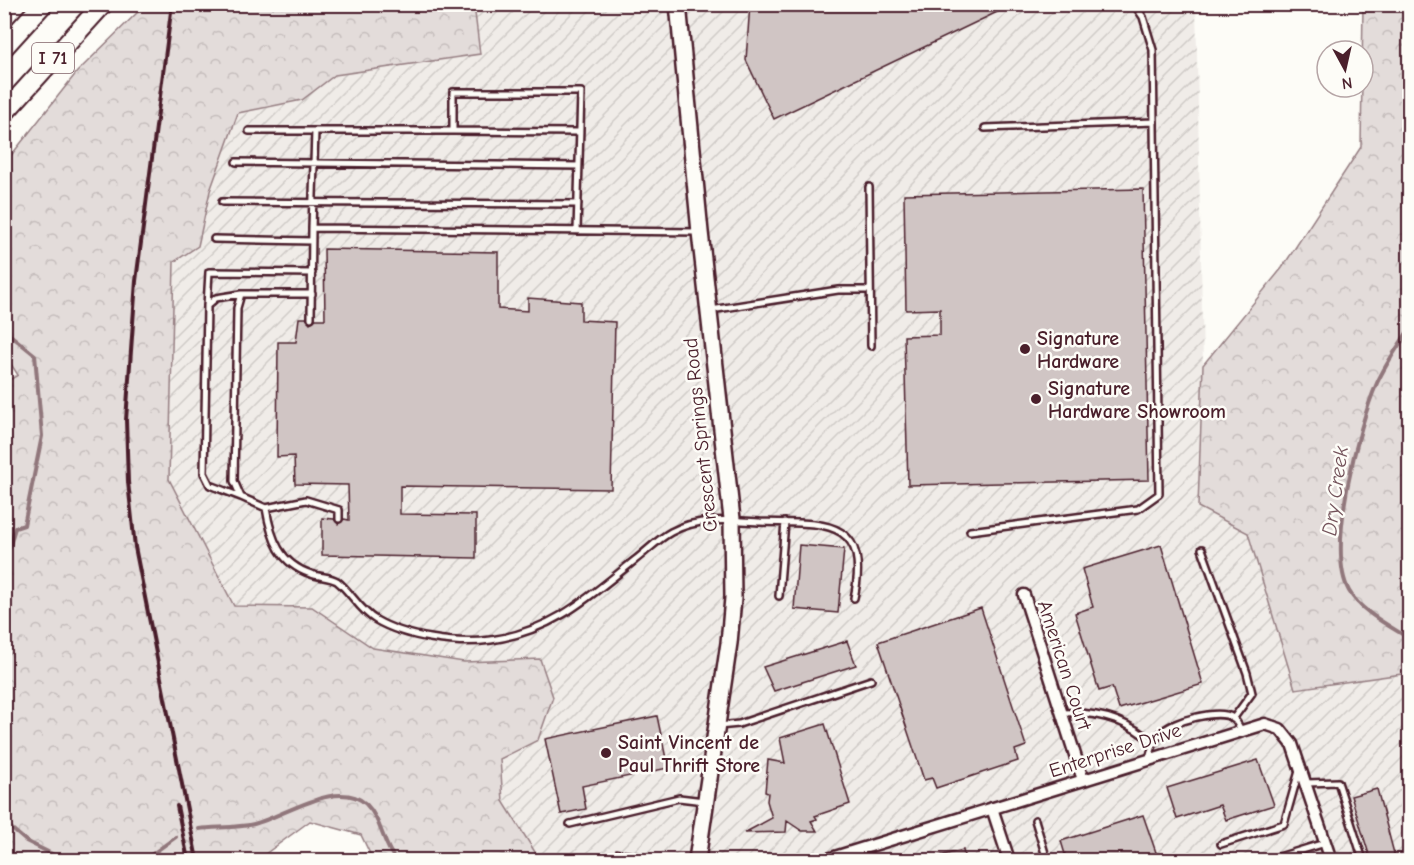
<svg xmlns="http://www.w3.org/2000/svg" width="1414" height="865" font-family="'Comic Neue',sans-serif">
	<defs>
		<pattern id="industrial-furrows" width="10" height="10" patternUnits="userSpaceOnUse" patternTransform="scale(1.5)"><rect width="10" height="10" fill="#f0ece8"/><path d="M-1 1l2-2M0 10L10 0M9 11l2-2" fill="none" stroke="#cfcac7"/></pattern>
		<pattern id="forest-crowns" width="20" height="18" patternUnits="userSpaceOnUse" patternTransform="scale(1.5)"><rect width="20" height="18" fill="#e3dcda"/><path d="M2 6a3 3 0 1 1 6 0M12 15a3 3 0 1 1 6 0" fill="none" stroke="#c4bcbb"/></pattern>
	</defs>
	<rect width="100%" height="100%" fill="#fdfcf7"/>
	<filter id="ink" filterUnits="userSpaceOnUse"><feTurbulence type="fractalNoise" baseFrequency=".0167" numOctaves="2"/><feDisplacementMap in="SourceGraphic" scale="12" xChannelSelector="R" yChannelSelector="G"/><feConvolveMatrix kernelMatrix="1 2 1 2 8 2 1 2 1" color-interpolation-filters="sRGB"/></filter>
	<g filter="url(#ink)">
		<path fill="url(#industrial-furrows)" d="M474,5H1196L1203,365L1198,507L1248,532L1295,689L1409,673V860H540L503,801L500,758L540,660L464,662L373,648L312,607L234,606L169,479L174,262L198,246L210,191L238,112L302,100L335,75L480,54Z"/>
		<path fill="url(#forest-crowns)" stroke="#967e82" stroke-width="1.5" d="M146,4L474,5L480,54L335,75L302,100L238,113L210,191L198,246L174,262L169,479L234,606L312,607L373,648L464,662L540,659L553,697L538,740L500,759L503,801L540,860H373L361,835L310,821L257,860H5L4,383L18,375L5,355V163L77,72Z
			M1363,5H1409V673L1295,689L1248,533L1198,507L1203,365L1282,268L1361,147Z"/>
		<g fill="none" stroke-linecap="round" stroke-linejoin="round">
			<path stroke="#91777b" stroke-width="4" d="M1410,328C1398,347 1386,363 1377,383C1358,426 1326,550 1349,591C1361,612 1390,626 1410,639
				M4,330L35,355L42,436L24,525L15,528L4,565
				M4,822L26,841L64,860
				M199,829C217,827 237,828 254,824C285,816 338,778 366,804C382,820 382,844 396,860
				M144,860L176,837"/>
		</g>
		<path fill="#d0c5c4" stroke="#4a1f2b" stroke-width="1.5" d="M750,4H1014L774,119L746,60Z
			M1143,189L1149,480L908,485L904,336L940,335V309L906,310L904,194Z
			M324,249L498,252V309L528,311V298L581,302V320L615,322L611,489L400,486V514L476,515V558L322,555V518L334,519L338,524L344,519L349,520L348,485L295,484L294,456L277,457L278,342H296L299,318H306L310,323L316,319H325Z
			M799,545L844,549L838,613L794,609Z
			M1161,545L1203,684L1119,709L1112,687L1099,691L1075,613L1093,607L1082,569Z
			M981,608L1026,746L1015,750L1018,761L936,788L932,778L924,780L878,642Z
			M847,641L856,665L774,691L763,667Z
			M657,716L668,768L582,786L586,809L561,814L545,739Z
			M825,724L850,804L815,816L817,819L811,821L817,831H802L787,821L786,832L744,833L772,818L767,801L768,793L765,792L768,760L785,763L780,738Z
			M1258,760L1274,805L1226,820L1220,805L1177,819L1167,788Z
			M1377,789L1396,861H1371L1351,796Z
			M1143,815L1159,861H1067L1061,841Z
			M616,849L654,855L653,861H615Z
			M963,850L965,861H935V857Z"/>
		<g fill="none" stroke-linecap="round" stroke-linejoin="round">
			<defs>
				<path id="lane" d="M985,128L1154,122
					M249,131H453V92H581L577,231
					M453,131L580,132
					M236,162L579,166
					M869,187L871,346
					M222,202L578,204
					M312,228L315,131
					M214,239L312,241
					M241,294L216,298L207,306L204,473L210,485L241,497
					M312,294H241L237,308L234,481L241,497L266,508L306,500L339,510V519
					M207,306L209,272L312,273
					M711,310L838,290H870
					M311,318L312,228L699,232
					M266,508C271,539 280,564 311,574C319,577 331,577 337,581C351,592 360,611 376,620C405,637 457,645 491,640C553,631 589,597 635,560C647,551 658,539 671,532C698,517 730,520 760,522C819,524 872,515 854,598
					M970,531L1138,509L1159,494L1153,50L1143,17L1134,4
					M1202,549L1247,673L1252,693L1233,719
					M779,596L785,522
					M1061,713C1096,711 1127,719 1153,743
					M718,726L739,724L871,680
					M1149,759C1152,749 1153,740 1161,733C1172,721 1219,708 1233,718C1236,721 1239,726 1241,730
					M1306,783L1338,782L1363,860
					M1035,820L1047,860
					M570,824L679,798L704,801
					M1221,844L1284,824L1299,771
					M1269,860L1325,843"/>
				<path id="street" d="M1024,595L1083,780
					M992,808L1009,860
					M825,860L1265,724L1280,729L1292,744L1331,860"/>
				<path id="secondary" d="M678,4L700,232L732,519L733,598L729,643L697,860"/>
				<path id="highway" d="M4,47L43,4
					M4,113L103,4"/>
			</defs>
			<use href="#lane" stroke="#4a1f2b" stroke-width="10"/>
			<use href="#street" stroke="#4a1f2b" stroke-width="15"/>
			<use href="#secondary" stroke="#4a1f2b" stroke-width="20"/>
			<use href="#highway" stroke="#4a1f2b" stroke-width="22"/>
			<use href="#lane" stroke="#fdfcf7" stroke-width="5"/>
			<use href="#street" stroke="#fdfcf7" stroke-width="10"/>
			<use href="#secondary" stroke="#fdfcf7" stroke-width="15"/>
			<use href="#highway" stroke="#fdfcf7" stroke-width="18"/>
			<path stroke="#4a1f2b" stroke-width="4" d="M172,4L136,281L126,420L128,482L135,547L197,860
				M177,806L188,860"/>
		</g>
	</g>
	<g fill="#4a1f2b" stroke="#fdfcf7" stroke-width="2">
		<circle cx="1025" cy="349" r="6"/>
		<circle cx="1036" cy="399" r="6"/>
		<circle cx="606" cy="753" r="6"/>
	</g>
	<g text-anchor="middle" stroke-width="5" stroke-linejoin="round" paint-order="stroke">
		<rect fill="#fdfcf7" stroke="#806168" stroke-width="1.5" x="32" y="43" width="42" height="30" rx="4.5"/>
		<g font-size="18" font-weight="bold" fill="#4a1f2b">
			<text x="53" y="64">I 71</text>
		</g>
		<g font-size="20" font-weight="bold" fill="#4a1f2b" stroke="#fdfcf7" text-anchor="start">
			<text x="1037" y="345">Signature<tspan x="1037" dy="23">Hardware</tspan></text>
			<text x="1048" y="395">Signature<tspan x="1048" dy="23">Hardware Showroom</tspan></text>
			<text x="618" y="749">Saint Vincent de<tspan x="618" dy="23">Paul Thrift Store</tspan></text>
		</g>
		<g font-size="20" fill="#4a1f2b" stroke="#fdfcf7">
			<text transform="translate(700 435) rotate(-96)" y="7">Crescent Springs Road</text>
			<text transform="translate(1065 665) rotate(72)" y="7">American Court</text>
			<text transform="translate(1115 750) rotate(-18)" y="7">Enterprise Drive</text>
		</g>
		<g font-size="21" font-style="italic" fill="#73525a" stroke="#fdfcf7">
			<text transform="translate(1335 491) rotate(-82)" y="7">Dry Creek</text>
		</g>
	</g>
	<rect width="1414" height="865" fill="none" stroke="#fdfcf7" stroke-width="24"/>
	<rect x="12" y="12" width="1390" height="841" fill="none" stroke="#4a1f2b" stroke-width="2" filter="url(#ink)"/>
	<g transform="translate(1345 69) rotate(172)"><circle r="28" fill="#fdfcf7" stroke="#b5a4a5" stroke-width="1.5"/>
	<path d="M0-4.5L10 22L0 15L-10 22Z" fill="#4a1f2b"/>
	<text y="-9" font-size="16" font-weight="bold" text-anchor="middle" fill="#4a1f2b">N</text>
	</g>
</svg>
